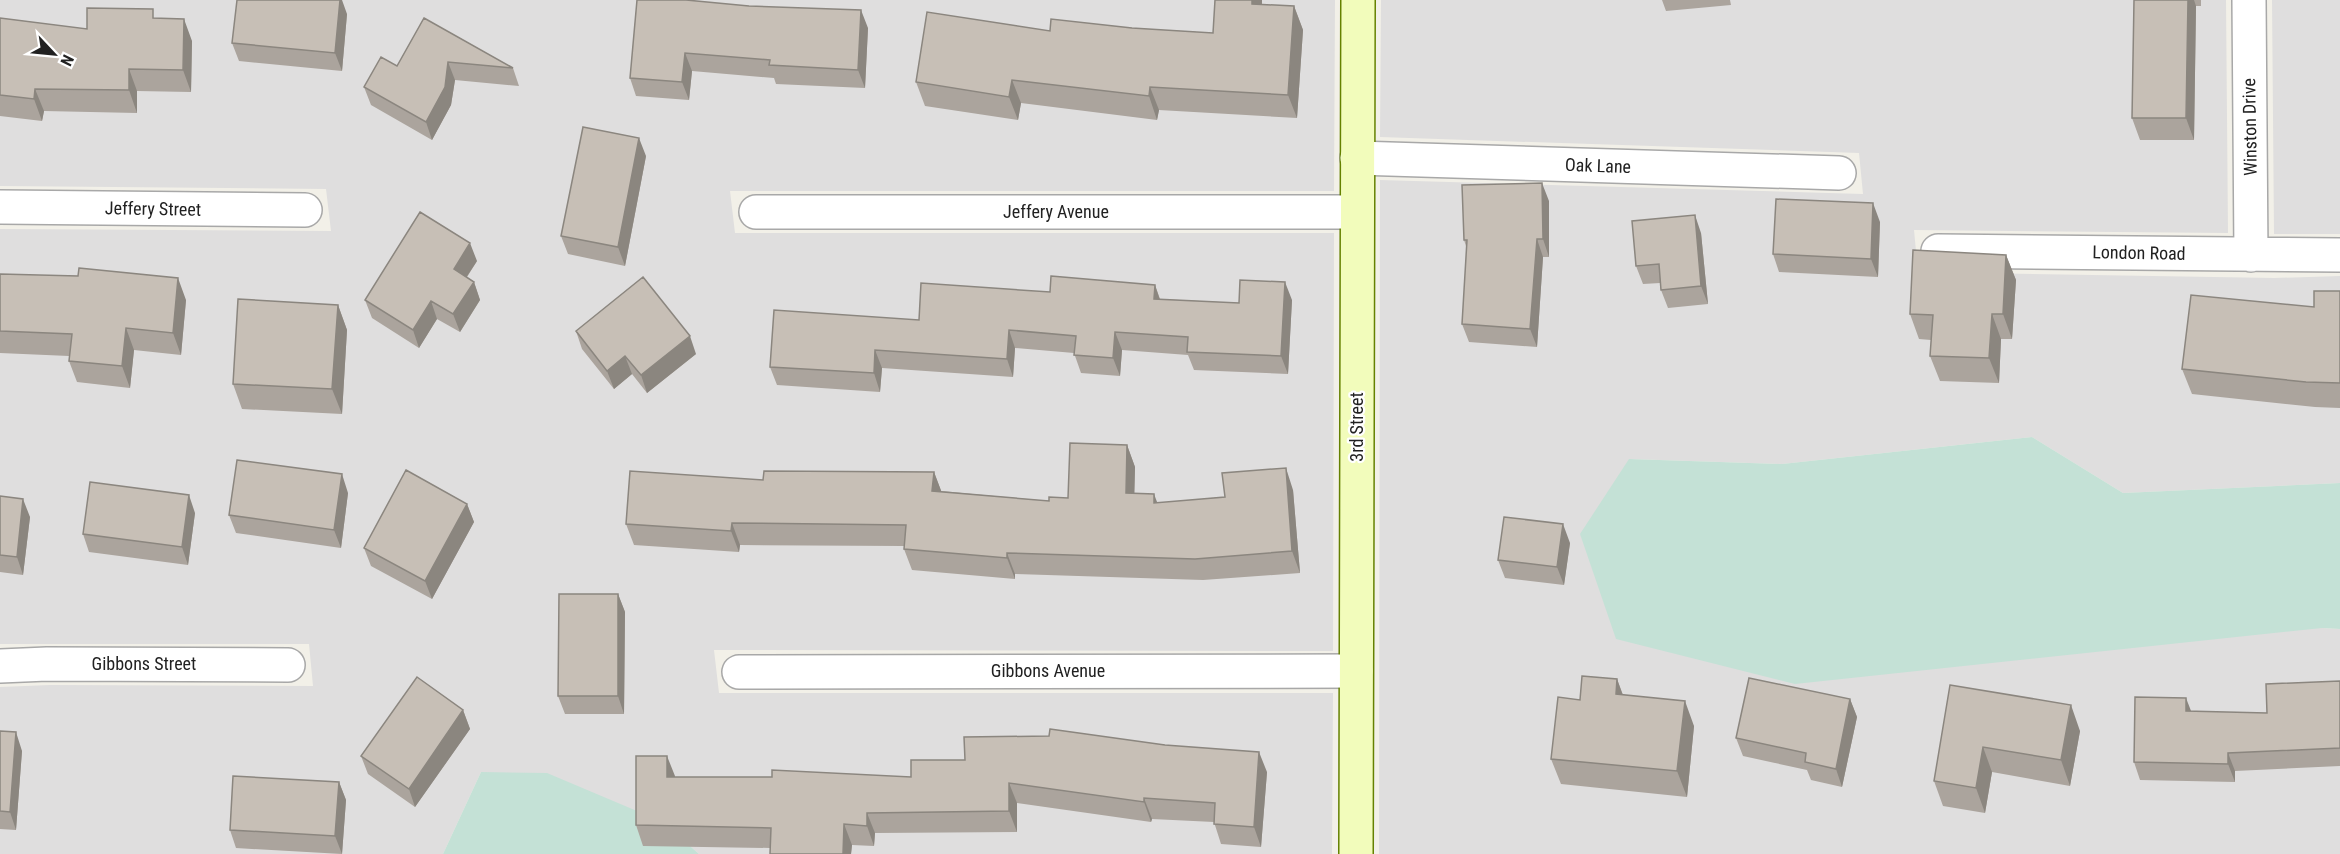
<svg xmlns="http://www.w3.org/2000/svg" width="2340" height="854" font-family="'Roboto Condensed',sans-serif">
	<rect width="100%" height="100%" fill="#f2f0e8"/>
	<path fill="#dfdede" d="M0,0H1335L1334,191H730L735,233H1334L1333,651L714,650L719,693H1333L1332,854H699L663,822L481,772L443,854H0V687L50,685L313,686L309,644H0V229L331,231L326,189L0,186Z
		M1381,0H2226L2228,233L1914,230L1918,272L2274,278L2340,276V483L2123,493L2032,437L1782,464L1630,459L2322,628L2340,629V854H1379L1380,180L1863,194L1859,153L1380,137Z
		M2272,0H2340V234H2274Z"/>
	<path fill="#c4e1d6" d="M2032,437L2123,493L2340,483V629L2322,628L1795,684L1616,639L1580,534L1629,459L1782,464Z
		M481,772L547,773L663,822L699,854H443Z"/>
	<g fill="none" stroke-linecap="round" stroke-linejoin="round">
		<defs>
			<path id="street" d="M2249,0L2251,255
				M1357,158L1839,173
				M0,207L305,210
				M756,212H1357
				M1938,251L2340,255
				M0,666L47,664L288,665
				M739,672L1356,671"/>
			<path id="secondary" d="M1356,854L1358,0"/>
		</defs>
		<use href="#street" stroke="#a8a8a8" stroke-width="36"/>
		<use href="#secondary" stroke="#658100" stroke-width="36"/>
		<use href="#street" stroke="#fff" stroke-width="33"/>
		<use href="#secondary" stroke="#f2fcbb" stroke-width="33"/>
	</g>
	<path fill="#aba49d" d="M637,0L868,28L865,88L776,84L774,78L692,71L689,100L636,96L630,78Z
		M1215,0H1262V5L1294,6L1303,30L1297,118L1159,110L1157,120L1021,103L1018,120L925,106L916,82L1050,31L1132,28L1213,33Z
		M1662,0H1730L1731,5L1666,11Z
		M2134,0H2201V6H2196L2194,140H2140L2132,118Z
		M347,14L342,71L239,61L232,43Z
		M0,18L87,29L156,18L192,41L191,92L137,91V113L44,111L42,121L0,116Z
		M424,18L513,68L519,86L455,80L451,105L432,140L371,105L364,87L397,66Z
		M646,156L625,266L568,254L561,236Z
		M1549,201V257H1543L1537,347L1469,342L1462,324L1467,249L1464,240Z
		M1880,222L1878,277L1779,272L1773,254Z
		M1701,233L1708,304L1668,308L1661,290L1660,283L1643,284L1636,266Z
		M2006,255L2016,280L2012,339H2001L1999,383L1940,381L1930,356L1931,340L1919,339L1910,314Z
		M477,261L467,277L474,282L480,300L460,332L437,319L419,348L372,318L365,300Z
		M0,274L186,300L181,355L134,350L130,388L77,382L69,361V356L0,353Z
		M1155,285L1160,299L1239,303L1292,300L1288,374L1194,370L1188,355L1122,350L1120,376L1081,373L1074,353L1015,348L1013,377L882,368L880,392L777,385L770,367L919,320L1050,292Z
		M2340,291V408L2315,407L2192,394L2182,369L2314,307Z
		M338,305L347,330L342,414L242,409L233,384Z
		M576,331L696,354L647,393L632,374L614,389L582,349Z
		M1127,445L1135,467L1134,493L1158,503L1225,497L1293,490L1300,573L1203,580L1015,574V579L912,570L904,549V546L740,545L739,552L634,545L626,524L763,480L934,472L941,491L1049,501L1068,498Z
		M348,493L341,548L236,533L229,515Z
		M0,496L30,517L23,575L0,572Z
		M467,504L474,522L432,599L371,566L364,548Z
		M195,513L188,565L89,552L83,534Z
		M1570,543L1564,585L1505,578L1498,560Z
		M618,594L625,612L624,714H565L558,696Z
		M1617,679L1623,695L1694,726L1687,797L1561,784L1551,759L1580,700Z
		M2340,681V766L2235,771V782L2140,780L2134,762L2267,713Z
		M1950,685L2080,731L2070,786L1992,772L1985,813L1943,806L1934,781Z
		M1850,699L1857,717L1842,787L1811,780L1807,770L1743,756L1736,738Z
		M463,710L470,729L415,807L368,774L361,756Z
		M0,731L22,751L16,830L0,829Z
		M1267,772L1261,847L1221,844L1214,822L1152,819L1151,822L1017,803V832L875,833L874,846L852,845L851,854H770V848L643,846L636,825L911,777Z
		M339,782L346,800L342,854L236,848L230,830Z"/>
	<path fill="#8b867f" d="M340,0H342L347,14L342,71L335,53Z
		M1252,0H1262L1261,27L1252,4Z
		M2188,0H2194L2196,6L2194,140L2186,118Z
		M1294,6L1303,30L1297,118L1288,95Z
		M861,10L868,28L865,88L858,70Z
		M184,19L192,41L191,92L183,70Z
		M685,53L692,71L689,100L682,82Z
		M448,62L455,80L451,105L432,140L426,122Z
		M129,69L137,91V113L129,90Z
		M1012,80L1021,103L1018,120L1009,97Z
		M1150,87L1159,110L1157,120L1149,96Z
		M35,89L44,111L42,121L34,99Z
		M639,138L646,156L625,266L618,247Z
		M1542,183L1549,201V257L1543,239Z
		M1873,203L1880,222L1878,277L1871,259Z
		M1695,215L1701,233L1708,304L1701,286Z
		M1537,239L1543,257L1537,347L1530,329Z
		M470,243L477,261L460,287L454,269Z
		M2006,255L2016,280L2012,339L2003,314Z
		M178,278L186,300L181,355L173,333Z
		M474,282L480,300L460,332L453,314Z
		M1285,282L1292,300L1288,374L1281,356Z
		M1155,285L1161,303L1154,299Z
		M431,301L437,319L419,348L413,330Z
		M338,305L347,330L342,414L332,389Z
		M1992,314L2001,339L1999,383L1989,358Z
		M126,328L134,350L130,388L122,366Z
		M1009,330L1015,348L1013,377L1007,359Z
		M1115,332L1122,350L1120,376L1113,358Z
		M690,336L696,354L647,393L641,375Z
		M875,350L882,368L880,392L874,373Z
		M625,356L632,374L614,389L607,371Z
		M1127,445L1135,467L1134,514L1126,493Z
		M1286,468L1293,490L1300,573L1292,551Z
		M934,472L942,493L932,491Z
		M342,474L348,493L341,548L334,530Z
		M1154,494L1162,515L1154,503Z
		M189,495L195,513L188,565L182,547Z
		M23,499L30,517L23,575L17,557Z
		M467,504L474,522L432,599L425,581Z
		M732,523L740,545L739,552L731,531Z
		M1563,524L1570,543L1564,585L1557,567Z
		M1007,553L1015,574V579L1007,558Z
		M618,594L625,612L624,714L618,696Z
		M1617,679L1626,704L1616,694Z
		M2186,698L2193,716L2186,711Z
		M1850,699L1857,717L1842,787L1836,769Z
		M1685,701L1694,726L1687,797L1677,771Z
		M2071,705L2080,731L2070,786L2061,760Z
		M463,710L470,729L415,807L409,789Z
		M16,732L22,751L16,830L10,812Z
		M1983,747L1992,772L1985,813L1976,788Z
		M1259,752L1267,772L1261,847L1254,827Z
		M2228,753L2235,771V782L2228,764Z
		M667,756L675,776L674,797L667,777Z
		M339,782L346,800L342,854L335,836Z
		M1009,783L1017,803V832L1009,811Z
		M1144,798L1152,819L1151,822L1144,802Z
		M867,813L875,833L874,846L867,826Z
		M844,824L852,845L851,854H843Z"/>
	<path fill="#c7bfb6" stroke="#8b867f" stroke-width="1.5" d="M237,0H340L335,53L232,43Z
		M637,0H686L749,6L861,10L858,70L769,65L770,60L685,53L682,82L630,78Z
		M1215,0H1252V4L1294,6L1288,95L1150,87L1149,96L1012,80L1009,97L916,82L927,12L1050,31L1051,19L1132,28L1213,33Z
		M2134,0H2188L2186,118H2132Z
		M87,8L153,9V18L184,19L183,70L129,69V90L35,89L34,99L0,95V18L87,29Z
		M424,18L513,68L448,62L445,87L426,122L364,87L381,57L397,66Z
		M583,127L639,138L618,247L561,236Z
		M1542,183L1543,239H1537L1530,329L1462,324L1467,240H1464L1462,185Z
		M1776,199L1873,203L1871,259L1773,254Z
		M420,212L470,243L454,269L474,282L453,314L431,301L413,330L365,300Z
		M1695,215L1701,286L1661,290L1659,264L1636,266L1632,221Z
		M1913,250L2006,255L2003,314H1992L1989,358L1930,356L1933,315L1910,314Z
		M79,268L178,278L173,333L126,328L122,366L69,361L72,334L0,331V274L78,276Z
		M1051,276L1155,285L1154,299L1239,303L1240,280L1285,282L1281,356L1187,352L1188,337L1115,332L1113,358L1074,355L1076,336L1009,330L1007,359L875,350L874,373L770,367L774,310L919,320L921,283L1050,292Z
		M643,277L690,336L641,375L625,356L607,371L576,331Z
		M2314,291H2340V383L2306,382L2182,369L2191,295L2314,307Z
		M238,299L338,305L332,389L233,384Z
		M1070,443L1127,445L1126,493L1154,494V503L1225,497L1222,473L1286,468L1292,551L1195,559L1007,553V558L904,549L906,525L732,523L731,531L626,524L630,471L763,480L764,471L934,472L932,491L1049,501V497L1068,498Z
		M237,460L342,474L334,530L229,515Z
		M406,470L467,504L425,581L364,548Z
		M90,482L189,495L182,547L83,534Z
		M0,496L23,499L17,557L0,555Z
		M1504,517L1563,524L1557,567L1498,560Z
		M559,594H618V696H558Z
		M1582,676L1617,679L1616,694L1685,701L1677,771L1551,759L1558,697L1580,700Z
		M417,677L463,710L409,789L361,756Z
		M1749,678L1850,699L1836,769L1805,762L1806,753L1736,738Z
		M2340,681V748L2228,753V764L2134,762L2135,697L2186,698V711L2267,713L2266,684Z
		M1950,685L2071,705L2061,760L1983,747L1976,788L1934,781Z
		M1050,729L1165,745L1259,752L1254,827L1214,824L1215,803L1144,798V802L1009,783V811L867,813V826L844,824L843,854H770L771,828L636,825V756H667V777H772V770L911,777V760H965L964,737L1049,736Z
		M0,731L16,732L10,812L0,811Z
		M233,776L339,782L335,836L230,830Z"/>
	<g text-anchor="middle" stroke-width="4.5" stroke-linejoin="round" paint-order="stroke">
		<g font-size="18" fill="#212121" stroke="#fff">
			<text transform="translate(2250 127) rotate(-91)" y="6">Winston Drive</text>
			<text transform="translate(1598 166) rotate(2)" y="6">Oak Lane</text>
			<text transform="translate(153 209) rotate(1)" y="6">Jeffery Street</text>
			<text x="1056" y="218">Jeffery Avenue</text>
			<text transform="translate(2139 253) rotate(1)" y="6">London Road</text>
			<text transform="translate(1357 427) rotate(-90)" y="6">3rd Street</text>
			<text x="144" y="670">Gibbons Street</text>
			<text x="1048" y="677">Gibbons Avenue</text>
		</g>
	</g>
	<g transform="translate(54 54) rotate(116)" stroke="#ffffff" stroke-width="4.5" paint-order="stroke">
	<path d="M0-4.5L10 22L0 15L-10 22Z" fill="#212121"/>
	<text y="-9" font-size="16" font-weight="bold" text-anchor="middle" fill="#212121">N</text>
	</g>
</svg>
